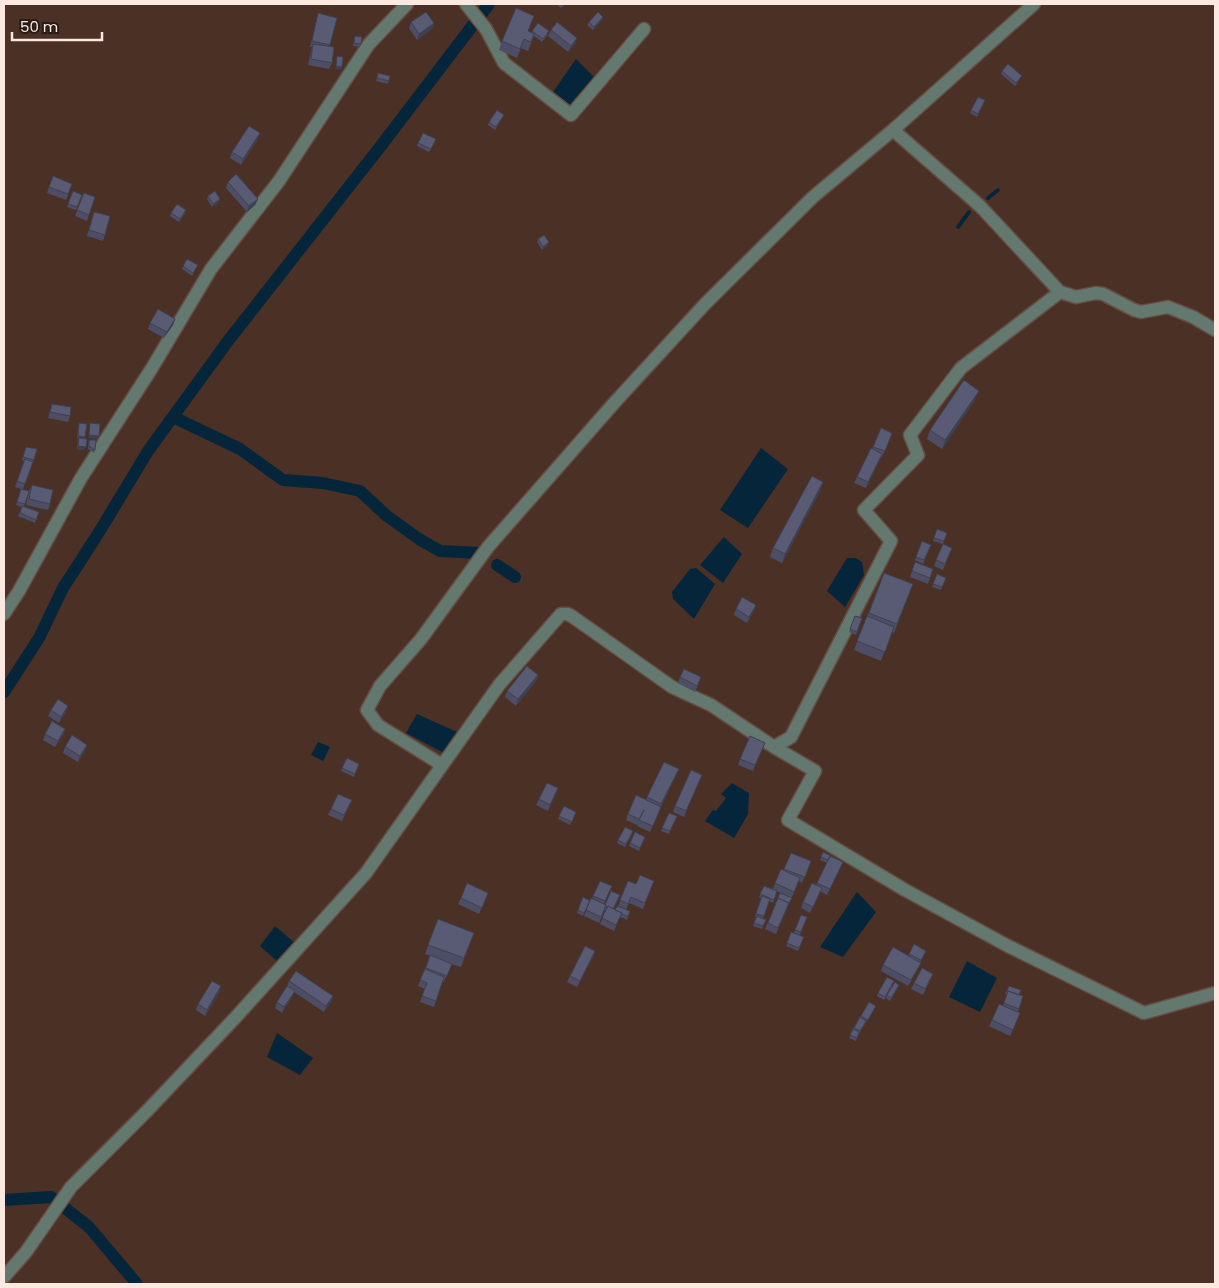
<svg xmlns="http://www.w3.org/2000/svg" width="1219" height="1288" font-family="Poppins,sans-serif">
	<rect width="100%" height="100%" fill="#4a3025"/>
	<path fill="#05263a" d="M576,59L596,79L570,109L551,95Z
		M761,448L788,469L748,528L720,510Z
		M724,537L742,554L723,583L700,565Z
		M847,558H856L862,562L864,575L845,607L827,591Z
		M696,568L715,584L694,619L673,599L672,592L690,569Z
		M417,714L457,732L446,754L406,733Z
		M318,742L330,747L323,761L311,755Z
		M732,783L749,793L748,814L734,838L705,821L713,810L716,811L726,798L721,794Z
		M857,892L876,912L843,957L820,947Z
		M275,926L295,943L278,962L260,946Z
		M967,961L997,978L980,1012L949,997Z
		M277,1033L313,1058L300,1075L267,1057Z"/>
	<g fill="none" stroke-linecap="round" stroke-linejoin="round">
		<path stroke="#05263a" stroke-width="4" d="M988,198L998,190
			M958,227L969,212"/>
		<path stroke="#05263a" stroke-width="12" d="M173,417L240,449L283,480L323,483L360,491L387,516L419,539L440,551L481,553
			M497,565L515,577
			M4,692L39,638L63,588L101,529L148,451L228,341L380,147L489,4
			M4,1200L51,1197L89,1227L137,1284"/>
		<defs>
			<path id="minor" d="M466,4L486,29L504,63L571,115L644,29
				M893,130L1034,4
				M4,614L19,591L81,478L152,368L211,269L279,181L369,44L407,4
				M774,747L815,771L788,820L905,890L1008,946L1144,1013L1215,993
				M442,765L378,725L367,710L380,686L421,639L488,547L615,402L705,304L813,197L893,130L980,206L1060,292L1076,297L1096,293L1103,294L1134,310L1141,312L1168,307L1193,317L1215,330
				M4,1277L26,1252L71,1187L147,1111L235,1018L366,873L499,685L561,614H568L573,617L672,687L711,705L774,747L791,737L891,541L864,510L918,455L910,435L961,368L1060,292"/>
		</defs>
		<use href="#minor" stroke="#664d43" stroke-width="15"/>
		<use href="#minor" stroke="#63796f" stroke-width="12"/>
	</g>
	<path fill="#4d4e65" d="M556,4H565L561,8Z
		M318,13L337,18L329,46L332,63L329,69L308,65L312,47H310Z
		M603,17L602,20L593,30L587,25L589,22Z
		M411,22L434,23L432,29L417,40L409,28Z
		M551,30L575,44L568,52L548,36Z
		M532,31L548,34L542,42L534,36L528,51L521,48L517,58L499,50L502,41L528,32L531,33Z
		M355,36L361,44L360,47L353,46Z
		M1002,71L1020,79L1015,86L1001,74Z
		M378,73L390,76L388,84L376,81Z
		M984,103L977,117L970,113L971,110Z
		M504,115L495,130L488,125L489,122Z
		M258,139L241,165L230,158L232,152Z
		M435,142L429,152L417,146L418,143Z
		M53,176L72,184L66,200L47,193Z
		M228,182L258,199L255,205L247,212L226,188Z
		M73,191L82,195L76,210L67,207Z
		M84,193L95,197L87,221L75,216Z
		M208,196L219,202L212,207L207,199Z
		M94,212L105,235L103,241L87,236Z
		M171,213H185L179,222L170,216Z
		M538,239L548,245L542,250L537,242Z
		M183,266L196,268L192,276L182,269Z
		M175,319L173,325L164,338L148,329L150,323Z
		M975,400L942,449L927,439L930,430Z
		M52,404L70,416L68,422L48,418Z
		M79,423L85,439L84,450L77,449L78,439H77L78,426Z
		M881,428L890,439L882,457H881L866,488L854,483L857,477L872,449Z
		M89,440L95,450L94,453L88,449Z
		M26,447L34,460L23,489L29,491L24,506L39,512L35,523L18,516L22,507L16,505L21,489L15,487L24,461L22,460Z
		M823,482L820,491L782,563L770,557L773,548Z
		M32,485L50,504L48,510L26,505L29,491Z
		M937,529L947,533L943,544L933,541Z
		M922,541L931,545L923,564L915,560Z
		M943,544L952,548L943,570L934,566Z
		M915,562L933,569L928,584L910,577Z
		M884,573L913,584L894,633L892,632L881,661L854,650Z
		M937,574L946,578L941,590L932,587Z
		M756,605L754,611L747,623L734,615L736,609Z
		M855,616L862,618L856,635L849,632Z
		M538,675L536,681L516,706L505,697L507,691Z
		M680,677L699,683L695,692L678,683Z
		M51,710L66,712L59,723L48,716Z
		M65,729L63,735L55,747L43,740L45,734Z
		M765,743L753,771L738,765L740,759Z
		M65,747L85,751L78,762L63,753Z
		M359,764L354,777L341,771L342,768Z
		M679,769L661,807L650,832L637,826L640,819L637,825L626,820L628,814L646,800L647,797Z
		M699,781L684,817L673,812L675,806Z
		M558,788L548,811L536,805L539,799Z
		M349,806L342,821L328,815L331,809Z
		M564,806L575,815L570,825L558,819Z
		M669,813L677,816L669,834L661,831Z
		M635,832L645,837L639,851L629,846Z
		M632,834L625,847L617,843L618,840Z
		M823,852L843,862L827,895L820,891L810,913L801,908L803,902L816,885L827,863L820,860Z
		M791,853L811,861L802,883L799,881L776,934L765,929L780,893L777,891L773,903L769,901L763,918L766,920L762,929L753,926L756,917H755L761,898L759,897L764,886L773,889L775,883L784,870Z
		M600,881L609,892L604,904L615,910L618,906L628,881L636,884L654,881L643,909L629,903L626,910L630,911L627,920L620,917L614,931L600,924L606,911L605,910L599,923L584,916Z
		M488,893L479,914L458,904L461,898Z
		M583,897L590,901L583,916L577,913Z
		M801,915L807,917L800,935L794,933Z
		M438,919L474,933L461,967L451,964L444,982L442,981L434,1007L420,1002L425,989L418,986L430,956L425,954Z
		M791,932L804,937L798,951L786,946Z
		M595,951L593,957L577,987L567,982L570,976Z
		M926,951L920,963H921L918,969L908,986L881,971L883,965L908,956L909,954Z
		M933,974L923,995L911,989L914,983Z
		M289,981L333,996L331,1002L324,1012L294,992L292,997L282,1013L275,1008L277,1002L287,986Z
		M893,984L884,1000L877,996L878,993Z
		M1009,986L1019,995L1023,996L1018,1012L1020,1013L1010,1036L989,1026L992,1020L1003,1005L1007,995L1005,994Z
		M898,988L890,1001L886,998L887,995Z
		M219,993L205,1016L196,1010L198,1004Z
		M869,1002L874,1009L859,1034H858L856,1041L849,1038L853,1029Z"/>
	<path fill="#3e4052" d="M603,17L602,20L593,30L594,27Z
		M434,23L432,29L417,40L419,34Z
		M577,38L575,44L568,52L571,46Z
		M336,66L342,67L341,70L335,69Z
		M260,133L258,139L241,165L243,159Z
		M220,199L219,202L212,207L213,204Z
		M258,199L255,205L247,212L249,206Z
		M549,242L548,245L542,250L543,247Z
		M175,319L173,325L164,338L167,332Z
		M979,391L975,400L942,449L945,440Z
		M89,435L99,436L98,439L88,438Z
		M78,436L85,437L84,440L77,439Z
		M78,446L86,447L84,450L77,449Z
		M882,454L880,460L866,488L868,482Z
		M823,482L820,491L782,563L785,554Z
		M756,605L754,611L747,623L749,617Z
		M538,675L536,681L516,706L518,699Z
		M68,706L66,712L59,723L61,717Z
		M65,729L63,735L55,747L58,741Z
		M87,745L85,751L78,762L80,756Z
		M679,769L676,775L659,810L661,804Z
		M558,788L556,794L548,811L550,805Z
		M843,862L841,868L827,895L830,889Z
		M595,951L593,957L577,987Z
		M221,986L219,993L205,1016L207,1010Z
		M295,991L292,997L282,1013L284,1007Z
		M333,996L331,1002L324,1012L326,1006Z"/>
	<path fill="#595b75" stroke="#3e4052" d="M516,8L534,16L528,31L534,34L531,42L524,39L520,49L502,41Z
		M426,12L434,23L419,34L411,22Z
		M598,12L603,17L594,27L589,22Z
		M318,13L337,18L330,45L312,41Z
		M557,22L577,38L571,46L551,30Z
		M538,23L549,31L543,39L532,31Z
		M355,36L362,37L361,44L354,43Z
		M313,44L334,47L332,63L311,59Z
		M337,56L343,57L342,67L336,66Z
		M1008,64L1022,76L1016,83L1002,71Z
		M378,73L390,76L389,81L377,78Z
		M978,97L985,100L978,114L971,110Z
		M497,110L504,115L496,127L489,122Z
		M249,126L260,133L243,159L232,152Z
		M423,133L436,139L431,149L418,143Z
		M236,174L258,199L249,206L228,182Z
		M53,176L72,184L68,194L49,187Z
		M73,191L82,195L77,207L68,204Z
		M215,191L220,199L213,204L208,196Z
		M84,193L95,197L89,215L77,210Z
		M177,204L186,210L180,219L171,213Z
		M94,212L110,216L105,235L89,230Z
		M544,235L549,242L543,247L538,239Z
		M187,259L198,265L193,273L183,266Z
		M158,309L175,319L167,332L150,323Z
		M964,380L979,391L945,440L930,430Z
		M52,404L71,407L70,416L50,412Z
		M79,423L87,424L85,437L78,436Z
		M90,423L100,424L99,436L89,435Z
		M881,428L892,433L885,451L873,447Z
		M79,438L87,439L86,447L78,446Z
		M89,440H96L95,450L89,446Z
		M26,447L37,449L34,460L23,457Z
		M871,448L882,454L868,482L857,477Z
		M25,459L33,462L25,484L17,481Z
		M812,476L823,482L785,554L773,548Z
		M32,485L53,490L50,504L29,499Z
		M21,489L29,491L25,504L17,502Z
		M22,506L39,512L36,520L20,513Z
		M937,529L947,533L944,541L934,538Z
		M922,541L931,545L924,560L916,557Z
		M943,544L952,548L945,564L936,560Z
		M915,562L933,569L930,578L912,571Z
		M884,573L913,584L897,624L869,613Z
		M937,574L946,578L942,587L933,584Z
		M742,597L756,605L749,617L736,609Z
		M855,616L862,618L857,632L850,629Z
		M867,616L894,627L885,652L857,641Z
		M527,666L538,675L518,699L507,691Z
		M684,669L701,677L697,686L680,677Z
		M58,699L68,706L61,717L51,710Z
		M52,721L65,729L58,741L45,734Z
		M72,735L87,745L80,756L65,747Z
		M750,736L765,743L755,765L740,759Z
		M347,758L359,764L355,774L342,768Z
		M664,762L679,769L661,804L647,797Z
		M691,770L702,775L686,811L675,806Z
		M547,783L558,788L550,805L539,799Z
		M338,794L352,800L344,815L331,809Z
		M636,795L661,807L653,826L639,820L644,810L639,819L628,814Z
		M564,806L576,812L572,822L559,816Z
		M669,813L677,816L670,831L662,828Z
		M625,827L633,831L626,844L618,840Z
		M635,832L645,837L640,848L630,843Z
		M823,852L831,856L828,860L821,857Z
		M791,853L811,861L805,877L784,869Z
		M830,856L843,862L830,889L817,883Z
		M781,869L800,878L794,892L775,883Z
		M640,875L654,881L645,903L631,897L628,904L620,900L628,881L636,884Z
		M600,881L612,886L605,901L593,896Z
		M467,883L488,893L482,908L461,898Z
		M812,883L822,888L813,907L803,902Z
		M764,886L777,891L774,900L760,894Z
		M611,891L620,895L613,909L608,906L607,908L606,907V905H605Z
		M780,893L792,898L788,905L789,903L778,898L777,900Z
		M762,896L770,899L764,916L756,914Z
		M583,897L590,901L584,913L578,910Z
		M591,898L606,905L601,917L586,910Z
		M778,898L789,903L778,928L768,923Z
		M608,906L622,913L616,925L602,918Z
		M617,906L630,911L628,916L621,914L622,913L615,910Z
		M801,915L807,917L801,932L795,930Z
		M757,916L766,920L763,926L754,923Z
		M438,919L474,933L464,958L428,945Z
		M791,932L804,937L799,948L787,943Z
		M914,944L926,951L921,960L909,954Z
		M585,946L595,951L580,981L570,976Z
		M893,947L921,963L911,980L883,965Z
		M430,955L452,964L447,976L426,968Z
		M922,968L933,974L925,989L914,983Z
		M425,969L444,977L436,1001L422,996L427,983L420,980Z
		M296,971L333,996L326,1006L289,981Z
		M887,977L894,981L885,997L878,993Z
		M212,981L221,986L207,1010L198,1004Z
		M895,982L899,985L891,998L887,995Z
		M287,986L295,991L284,1007L277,1002Z
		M1009,986L1021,990L1019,995L1008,991V992L1007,991Z
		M1008,991L1023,996L1019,1009L1004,1003Z
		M869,1002L876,1006L868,1020L861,1016Z
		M999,1004L1020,1013L1013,1030L992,1020Z
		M860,1017L866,1021L860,1031L854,1028Z
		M853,1029L859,1032L857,1038L850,1035Z"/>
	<rect width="1219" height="1288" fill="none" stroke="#fae8e1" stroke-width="10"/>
	<path d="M12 32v8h90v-8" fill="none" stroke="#fae8e1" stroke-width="2.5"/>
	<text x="20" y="32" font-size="15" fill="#fae8e1" stroke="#271b16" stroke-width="4" paint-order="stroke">50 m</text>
</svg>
